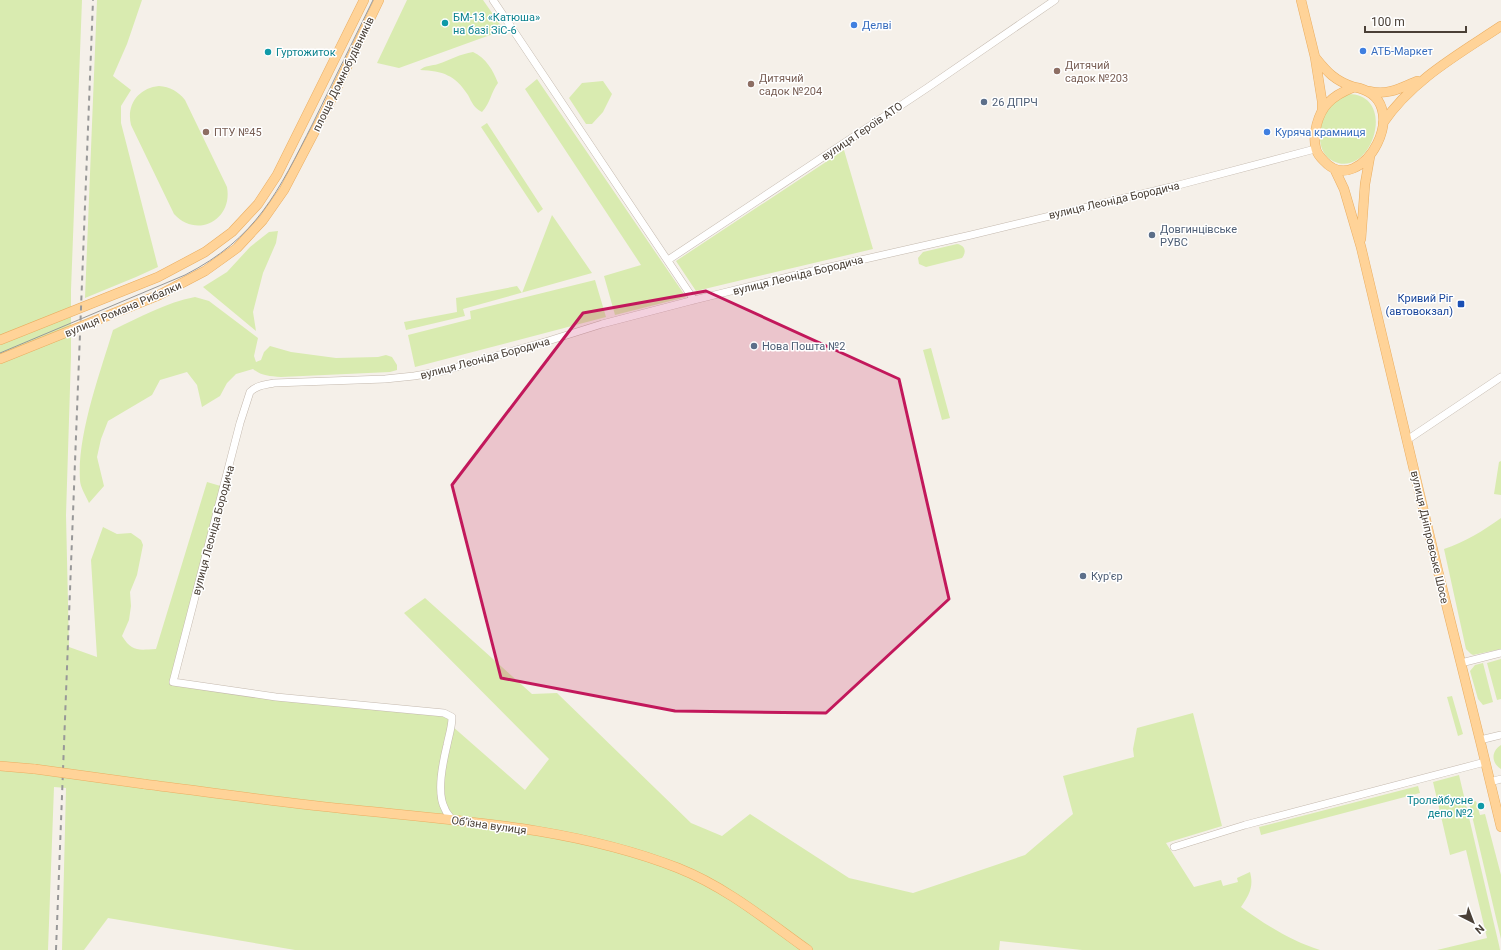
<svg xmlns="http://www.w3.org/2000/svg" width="1501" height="950" font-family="Roboto,sans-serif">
	<rect width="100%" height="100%" fill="#f5f0e9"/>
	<path fill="#d9ebb0" d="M0,0H82L71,290V356L66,515L69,647L97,657L91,560L103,527L117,534L131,533L141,540L143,545L137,575L130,592L131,606L129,620L122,636C132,652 138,650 156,649L207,482L224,487L173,681L452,717V726L525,790L549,759L404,613L425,598L532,694L557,693L691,823L722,836L750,814L849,878L913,893L1025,855L1073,814L1063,776L1134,757L1133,749L1137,728L1193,713L1222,826L1166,843L1194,887L1221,880L1223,886L1238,882L1237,878L1250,872C1254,887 1249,895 1241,907C1266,925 1291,941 1320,950H1082L1000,941L999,950H295L108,918L84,950H62L66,788L54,787L48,950H0Z
		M97,0H142L127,44L113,76L131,90L121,106V123L158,267L136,277L85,298Z
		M407,0H483L504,30L399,68L377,63Z
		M473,52C486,58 493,70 498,83C491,92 490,104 482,112C474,108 472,103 468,95C455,75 443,71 420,70C425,65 432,66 438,64C450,60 460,54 473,52Z
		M537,79L686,297L615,315L604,276L641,265L525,89Z
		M603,81L612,94L603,112L592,124H586L569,98L582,83Z
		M159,86C170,87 178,91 185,100L227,187C233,220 197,239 174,214L131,125C126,104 139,88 159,86Z
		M1347,94C1397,93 1374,173 1338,163C1317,157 1317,133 1324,117C1325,114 1327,108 1329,106C1333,101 1342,98 1347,94Z
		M487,123L543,209L538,213L481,127Z
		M844,150L873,249L696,291L676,261Z
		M552,215L592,273L463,309L465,316L406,330L404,322L457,312L456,298L517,286L522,293Z
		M278,231L276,243L263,273L253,312L256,331L203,287L227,272L250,247L269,232Z
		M957,244C965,245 967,252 962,258L926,267L919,264L918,258L923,252Z
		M595,280L606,317L415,367L408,335L471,319L470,311Z
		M195,297L209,301L258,338L254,356L256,362L261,360L264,352L270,346L291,352L336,358L378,357L386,355L392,357L397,365V370L390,372L281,377C269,376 262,376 253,369L236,374L227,383L220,396L202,407L197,385L187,372L160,380L152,395L108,421L101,439L97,457L104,486L89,503C86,496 80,487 80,480C77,435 100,373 113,330C140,317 165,303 195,297Z
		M931,348L950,418L942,420L923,350Z
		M1501,461V495L1494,494L1499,462Z
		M1501,518V649L1473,655L1471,654L1466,649L1444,549C1465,542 1483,531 1501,518Z
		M1501,659V699L1497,700L1487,663Z
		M1483,663L1493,702L1483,705L1478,699L1470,671L1475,665Z
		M1452,696L1463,734L1458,736L1447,697Z
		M1501,745V769C1491,763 1491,751 1501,745Z
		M1459,775L1499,945L1500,950H1437L1487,938L1466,850L1450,855L1433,782Z
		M1418,786L1420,793L1261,835L1259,827Z
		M1476,801L1480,815L1485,814L1501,875V939L1469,803Z"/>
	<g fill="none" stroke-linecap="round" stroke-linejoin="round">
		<defs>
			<path id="minor" d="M493,0L694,300
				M668,260L927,88L1055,0
				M1407,440L1501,377
				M1461,663L1501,653
				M1480,740L1501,735
				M1490,782L1501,779
				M452,820C450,816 446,813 445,809C436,793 443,762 447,745C449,735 452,727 452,717L444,713L276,697L173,682L240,423L250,392C257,385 265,385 274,383L385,379L414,376L443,371L548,341L602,324L694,300L812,271L971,235L1171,187L1315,149
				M1174,847L1245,825L1485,762"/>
			<path id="major" d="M1301,0L1315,57L1322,101V109
				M1315,57C1327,72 1335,81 1354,87
				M1354,87C1419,98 1361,202 1324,161C1321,158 1317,154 1316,149C1312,135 1318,113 1328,103C1335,95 1344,91 1354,87Z
				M1369,91C1387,96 1401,88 1417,81
				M1383,123C1412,80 1459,54 1501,26
				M1335,170L1344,189L1361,247L1438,571L1480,740L1501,827
				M1361,239L1365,184L1370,156
				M0,340L158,277L205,252L232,232L258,204L277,175L364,0
				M0,359L159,295L205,271L237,248L263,220L284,190L327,108L379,0
				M0,766L35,769
				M144,784C215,793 285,803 356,810C464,821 576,828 678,868C726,887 766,920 808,950"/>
		</defs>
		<use href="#minor" stroke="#c4b9ae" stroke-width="8"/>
		<use href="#major" stroke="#eaae62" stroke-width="10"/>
		<use href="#minor" stroke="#fff" stroke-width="7"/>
		<use href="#major" stroke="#ffd398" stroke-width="9"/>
		<path stroke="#989898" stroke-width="1" d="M0,353L185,275C257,238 278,192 313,123C333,82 353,41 373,0"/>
		<path stroke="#989898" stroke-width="2" stroke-dasharray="5 5" stroke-linecap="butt" d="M56,950L93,0"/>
		<defs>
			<path id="major-bridge" d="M35,769L144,784"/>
		</defs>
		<use href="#major-bridge" stroke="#eaae62" stroke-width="10" stroke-linecap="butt"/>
		<use href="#major-bridge" stroke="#ffd398" stroke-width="9"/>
	</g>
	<path fill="#c2185b" fill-opacity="0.2" stroke="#c2185b" stroke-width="3" stroke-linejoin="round" d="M706,291L899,379L949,599L826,713L675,711L501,678L452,485L583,313Z"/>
	<g fill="#0f9aa8" stroke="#fff" stroke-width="1.5">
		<circle cx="445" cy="23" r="4"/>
		<circle cx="268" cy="52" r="4"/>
		<circle cx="1481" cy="806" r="4"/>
	</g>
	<g fill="#3f7fe0" stroke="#fff" stroke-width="1.5">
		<circle cx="854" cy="25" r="4"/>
		<circle cx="1363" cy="51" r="4"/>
		<circle cx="1267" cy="132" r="4"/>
	</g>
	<g fill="#8d6e63" stroke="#fff" stroke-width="1.5">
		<circle cx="1057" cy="71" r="4"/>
		<circle cx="751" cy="84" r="4"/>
		<circle cx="206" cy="132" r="4"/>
	</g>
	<g fill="#5c6f8a" stroke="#fff" stroke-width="1.5">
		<circle cx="984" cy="102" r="4"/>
		<circle cx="1152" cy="235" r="4"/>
		<circle cx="754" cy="346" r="4"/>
		<circle cx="1083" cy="576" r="4"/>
	</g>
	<rect fill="#1a4fb4" stroke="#fff" stroke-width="1.5" x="1457" y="300" width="8" height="8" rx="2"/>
	<g text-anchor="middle" stroke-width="3" stroke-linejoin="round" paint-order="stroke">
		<g font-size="11" fill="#0d838f" stroke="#fff" text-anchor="start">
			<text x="453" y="21">БМ-13 «Катюша»<tspan x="453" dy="13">на базі ЗіС-6</tspan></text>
			<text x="276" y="56">Гуртожиток</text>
			<text x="1473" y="804" text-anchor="end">Тролейбусне<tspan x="1473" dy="13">депо №2</tspan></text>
		</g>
		<g font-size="11" fill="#366cbe" stroke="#fff" text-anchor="start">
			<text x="862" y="29">Делві</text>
			<text x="1371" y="55">АТБ-Маркет</text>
			<text x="1275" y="136">Куряча крамниця</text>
		</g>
		<g font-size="11" fill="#785e54" stroke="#fff" text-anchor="start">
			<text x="1065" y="69">Дитячий<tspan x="1065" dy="13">садок №203</tspan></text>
			<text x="759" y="82">Дитячий<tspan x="759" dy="13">садок №204</tspan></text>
			<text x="214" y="136">ПТУ №45</text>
		</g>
		<g font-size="11" fill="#4a4037" stroke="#fff">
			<text transform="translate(343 74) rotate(-64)" y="4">площа Домнобудівників</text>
			<text transform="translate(862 131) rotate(-34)" y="4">вулиця Героїв АТО</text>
			<text transform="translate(1114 200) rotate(-13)" y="4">вулиця Леоніда Бородича</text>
			<text transform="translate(798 275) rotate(-14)" y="4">вулиця Леоніда Бородича</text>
			<text transform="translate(123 309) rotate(-23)" y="4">вулиця Романа Рибалки</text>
			<text transform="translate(485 358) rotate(-15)" y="4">вулиця Леоніда Бородича</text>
			<text transform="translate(213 530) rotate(-75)" y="4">вулиця Леоніда Бородича</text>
			<text transform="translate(1430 537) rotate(77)" y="4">вулиця Дніпровське Шосе</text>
			<text transform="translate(489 825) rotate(8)" y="4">Обʼїзна вулиця</text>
		</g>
		<g font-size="11" fill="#4e5e75" stroke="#fff" text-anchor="start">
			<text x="992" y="106">26 ДПРЧ</text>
			<text x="1160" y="233">Довгинцівське<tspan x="1160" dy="13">РУВС</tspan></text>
			<text x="762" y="350">Нова Пошта №2</text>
			<text x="1091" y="580">Кур'єр</text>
		</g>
		<g font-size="11" fill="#164399" stroke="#fff" text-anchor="end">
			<text x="1453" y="302">Кривий Ріг<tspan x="1453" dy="13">(автовокзал)</tspan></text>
		</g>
	</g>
	<g transform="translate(1473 922) rotate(138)" stroke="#ffffff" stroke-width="3" paint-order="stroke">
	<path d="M0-3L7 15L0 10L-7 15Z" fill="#4a4037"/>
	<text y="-6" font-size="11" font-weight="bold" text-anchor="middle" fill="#4a4037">N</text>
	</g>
	<path d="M1365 26v6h101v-6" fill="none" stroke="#4a4037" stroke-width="2"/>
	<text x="1371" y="26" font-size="12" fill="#4a4037" stroke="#ffffff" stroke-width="3" paint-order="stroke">100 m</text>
</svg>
